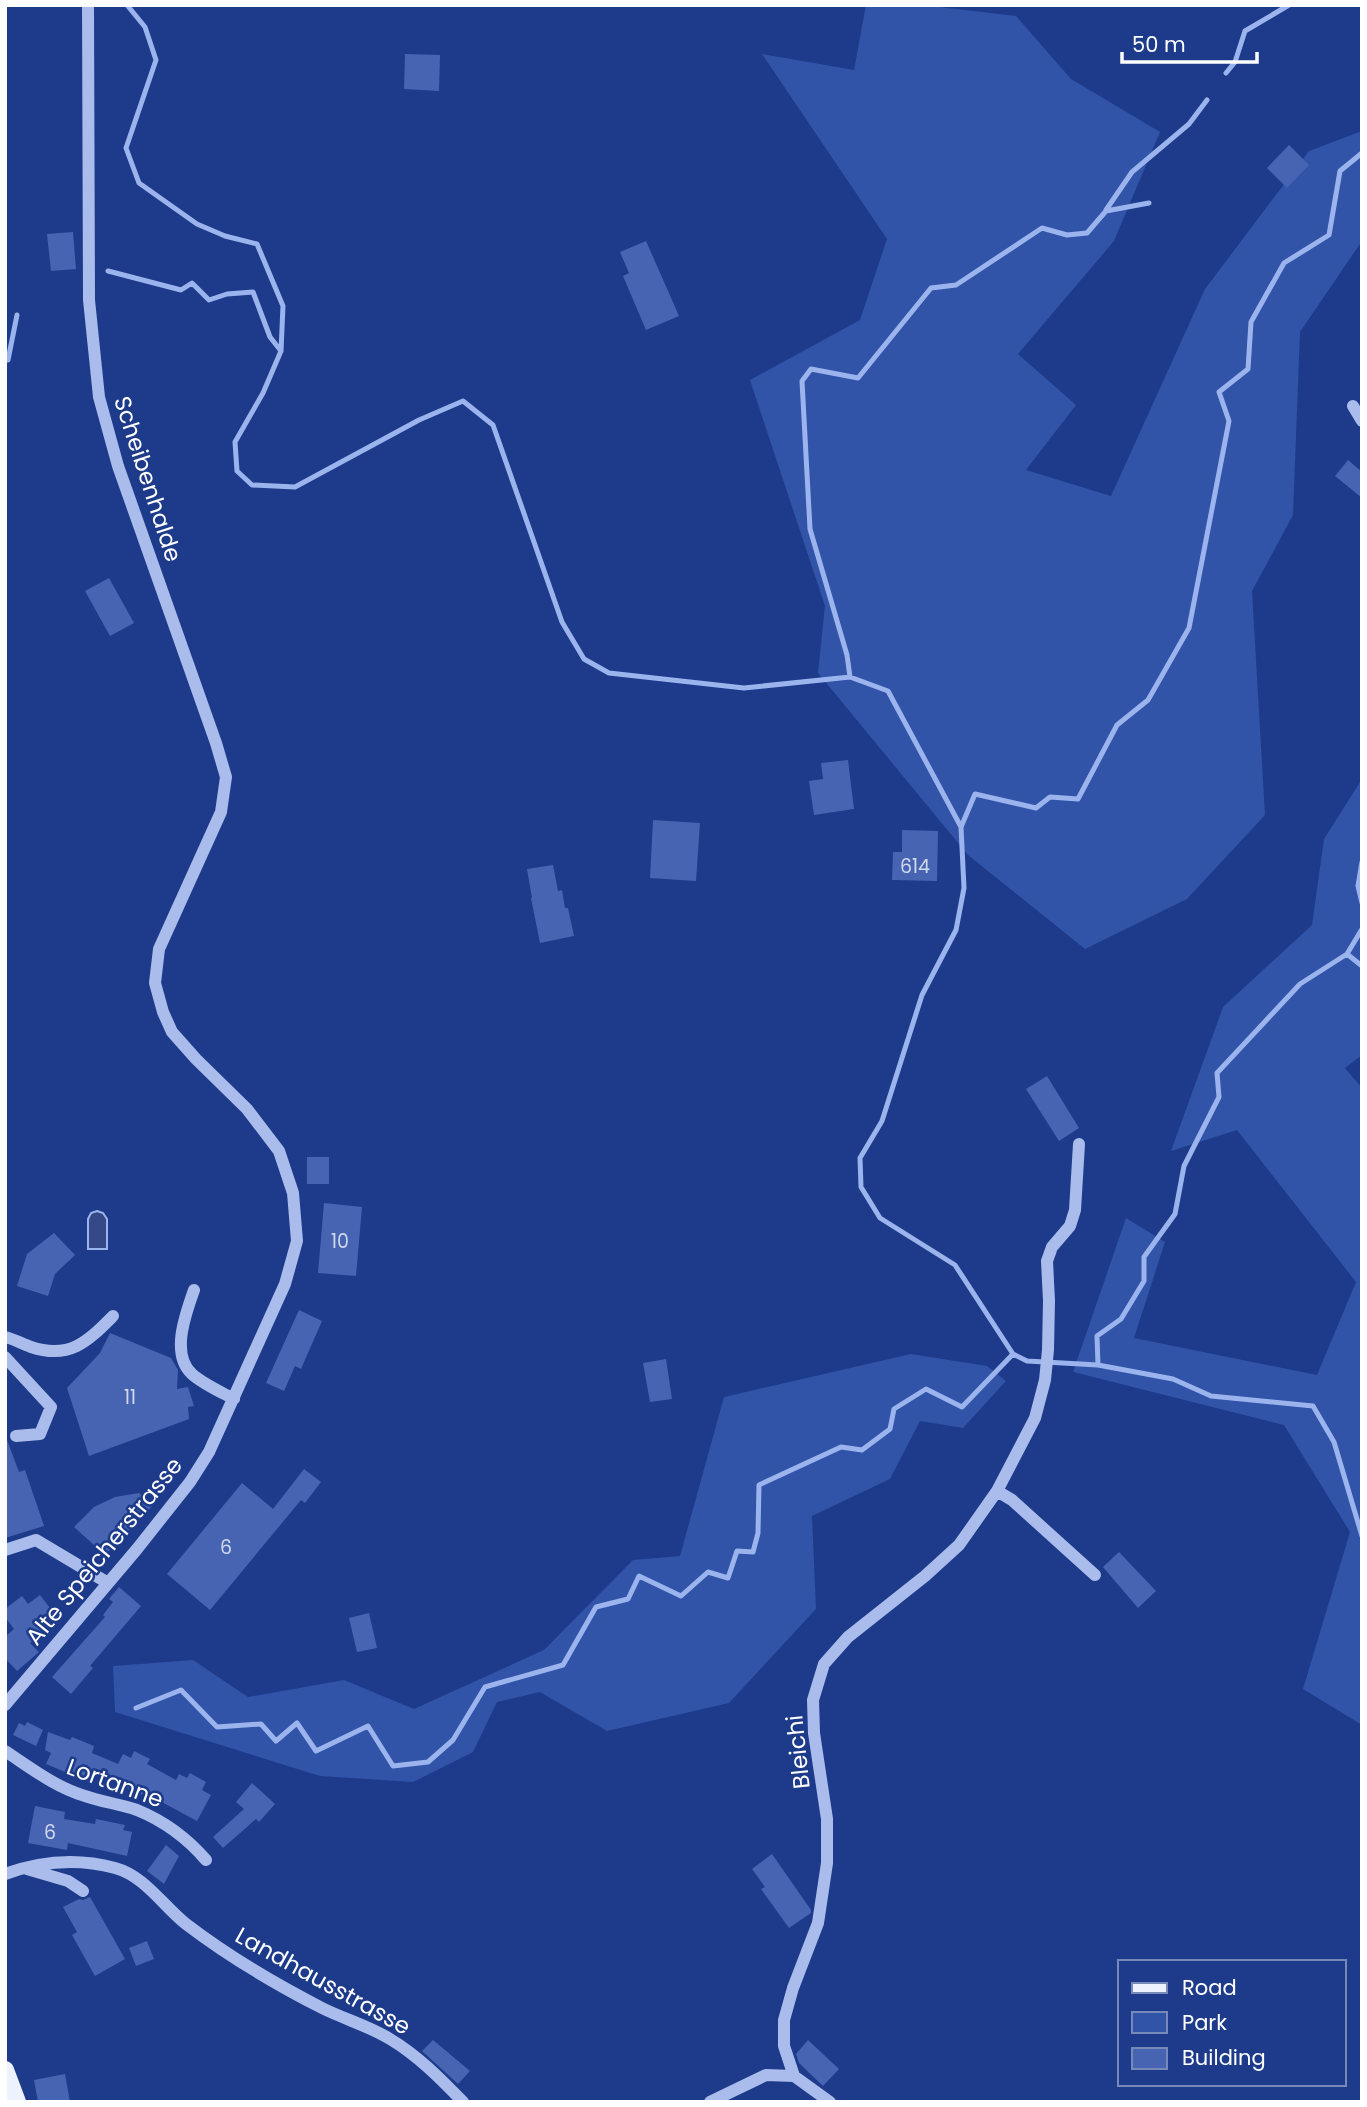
<svg xmlns="http://www.w3.org/2000/svg" width="1367" height="2107" font-family="Poppins,sans-serif">
	<rect width="100%" height="100%" fill="#1d3b8a"/>
	<path fill="#3153a8" d="M866,5H922L1016,16L1071,79L1160,132L1114,241L1018,354L1076,405L1026,470L1111,496L1205,289L1309,151L1362,131V241L1300,332L1293,515L1252,591L1265,815L1187,899L1085,949L968,855L818,673L825,606L750,380L860,320L887,239L762,54L854,70Z
		M1362,779V1055L1345,1068L1362,1088V1725L1303,1689L1350,1532L1284,1425L1073,1372L1126,1218L1165,1242L1134,1338L1317,1375L1356,1282L1237,1130L1171,1151L1223,1007L1312,925L1324,839Z
		M911,1354L987,1366L1006,1381L963,1428L920,1421L890,1479L812,1516L816,1609L729,1703L607,1731L540,1692L497,1702L473,1752L413,1782L320,1776L115,1712L113,1666L193,1660L248,1697L344,1680L414,1709L544,1650L633,1560L680,1556L724,1397Z"/>
	<path fill="#344985" stroke="#9cb4ee" stroke-width="2" d="M97,1211L103,1213L107,1219V1249H88V1219L91,1213Z"/>
	<g fill="none" stroke-linecap="round" stroke-linejoin="round">
		<path stroke="#9cb4ee" stroke-width="5" d="M127,5L145,27L156,60L126,148L139,183L197,224L225,236L257,244L283,306L281,351L263,393L235,442L237,471L252,485L295,487L419,420L463,401L493,425L562,622L584,659L609,673L744,688L850,677L888,691L961,827L964,888L956,930L922,995L882,1121L860,1158L861,1187L880,1218L955,1265L1013,1354L1027,1361L1098,1365L1173,1379L1211,1396L1313,1406L1334,1442L1362,1536
			M1226,73L1235,62L1245,31L1289,5
			M1106,210L1132,172L1189,124L1207,100
			M108,271L181,290L192,283L209,300L227,294L253,292L270,337L281,351
			M5,360H8L17,315
			M850,677L847,655L810,529L802,381L811,369L858,378L931,288L956,285L1042,228L1067,235L1087,233L1106,211L1149,203
			M961,827L975,794L1036,808L1050,797L1078,799L1117,725L1148,700L1189,628L1229,421L1219,392L1248,369L1251,322L1284,263L1329,235L1340,171L1362,153
			M1362,862L1358,886L1362,903
			M1347,954L1362,929
			M1098,1365L1097,1336L1121,1319L1144,1281V1257L1175,1214L1184,1166L1219,1097L1217,1073L1300,984L1347,954L1362,966
			M136,1708L181,1690L217,1727L261,1724L276,1741L297,1723L316,1751L368,1726L393,1766L428,1762L453,1740L485,1687L563,1665L596,1607L628,1599L639,1576L681,1596L708,1572L728,1578L737,1551L753,1552L758,1533L759,1485L841,1447L862,1450L890,1429L894,1409L926,1389L962,1407L1013,1354"/>
	</g>
	<path fill="#4664b2" d="M405,54L440,55L439,91L404,89Z
		M1289,145L1309,165L1287,188L1267,168Z
		M73,232L76,269L51,271L47,234Z
		M646,241L679,316L646,330L623,276L629,273L620,252Z
		M1348,460L1362,472V498L1335,476Z
		M109,578L134,623L110,636L85,591Z
		M848,760L854,809L814,815L809,781L823,779L821,763Z
		M653,820L700,823L696,881L650,878Z
		M902,830L938,831L937,881L892,880L893,852H902Z
		M553,865L558,891L562,890L565,908H568L574,936L540,943L531,898H532L527,869Z
		M1047,1076L1079,1128L1059,1141L1026,1089Z
		M307,1157H329V1184H307Z
		M324,1203L362,1207L356,1276L318,1273Z
		M54,1233L75,1255L55,1274L48,1296L17,1286L27,1254Z
		M299,1310L322,1321L301,1369L295,1366L284,1391L266,1383Z
		M110,1333L171,1358L178,1370L177,1389L188,1387L194,1406L188,1407L189,1419L89,1456L67,1388L100,1353Z
		M666,1359L672,1399L650,1402L643,1363Z
		M7,1440L19,1472L25,1470L44,1526L5,1538V1441Z
		M304,1469L321,1482L305,1503L301,1500L210,1610L167,1574L242,1483L273,1509Z
		M139,1493L153,1505L105,1555L74,1527L94,1507L115,1497Z
		M1119,1552L1156,1591L1138,1608L1103,1567Z
		M119,1587L141,1606L90,1666L93,1668L71,1694L52,1677L105,1617L103,1615L113,1602L109,1599Z
		M40,1595L60,1621L30,1643L39,1652L17,1671L5,1658V1637L14,1629L5,1617V1609L22,1596L28,1604Z
		M369,1613L377,1648L357,1652L349,1618Z
		M27,1722L43,1730L36,1746L13,1735L19,1723L25,1726Z
		M48,1732L70,1740L72,1737L94,1746L92,1753L118,1764L123,1754L131,1758L134,1751L150,1759L147,1764L176,1780L179,1774L187,1778L190,1773L206,1782L202,1790L211,1795L197,1821L143,1792L142,1795L93,1772L89,1782L46,1764L51,1753L45,1750Z
		M252,1783L275,1804L259,1822L256,1819L223,1848L213,1837L244,1809L236,1802Z
		M35,1806L65,1812L64,1819L95,1824L96,1819L125,1825L123,1830L132,1832L127,1856L68,1843L67,1850L28,1843Z
		M166,1845L179,1856L164,1884L147,1871Z
		M772,1854L811,1910V1913L789,1928L761,1889L765,1887L752,1869Z
		M90,1897L125,1959L95,1976L72,1935L77,1932L63,1907L79,1899L83,1900Z
		M147,1941L154,1959L136,1966L129,1948Z
		M433,2040L470,2071L458,2084L422,2051Z
		M808,2040L839,2069L823,2086L799,2063L796,2054Z
		M65,2074L70,2102H38L34,2080Z"/>
	<g fill="none" stroke-linecap="round" stroke-linejoin="round">
		<path stroke="#a9bcec" stroke-width="12" d="M1353,406L1362,421
			M194,1290C186,1313 170,1354 192,1374C203,1384 221,1392 234,1399
			M5,1337C14,1339 22,1344 31,1347C70,1360 88,1341 113,1316
			M5,1357L51,1407L40,1434L16,1436
			M997,1491L1012,1500L1095,1575
			M5,1550L36,1540L108,1583
			M5,1705L137,1549L190,1482L209,1452L285,1284L297,1241L293,1193L279,1151L247,1109L196,1059L172,1032L163,1012L155,983L159,949L221,812L226,777L216,743L118,466L99,397L89,300L88,5
			M5,1751C31,1768 55,1787 85,1796C102,1802 120,1804 137,1810C164,1821 187,1838 206,1860
			M27,1869L68,1881L83,1891
			M5,1874C41,1861 78,1858 115,1868C145,1876 163,1906 186,1924C228,1956 275,1984 322,2008C344,2019 369,2026 390,2039C417,2055 441,2079 463,2102
			M794,2076L784,2046V2020L793,1988L818,1923L827,1863V1819L814,1733L813,1700L824,1664L848,1637L925,1576L959,1545L997,1491L1035,1418L1045,1380L1048,1350L1049,1301L1047,1261L1052,1247L1070,1226L1075,1210L1079,1144
			M710,2102L766,2075L794,2076L830,2102"/>
		<path stroke="#eef2ff" stroke-width="18" d="M5,2070L17,2102"/>
	</g>
	<g text-anchor="middle" stroke-width="5" stroke-linejoin="round" paint-order="stroke">
		<g font-size="19" fill="#d1d8ec">
			<text x="915" y="873">614</text>
			<text x="340" y="1248">10</text>
			<text x="130" y="1404">11</text>
			<text x="226" y="1554">6</text>
			<text x="50" y="1839">6</text>
		</g>
		<g font-size="23" fill="#fff" stroke="#1d3b8a">
			<text transform="translate(148 479) rotate(72)" y="8">Scheibenhalde</text>
			<text transform="translate(104 1551) rotate(-51)" y="8">Alte Speicherstrasse</text>
			<text transform="translate(798 1752) rotate(-96)" y="8">Bleichi</text>
			<text transform="translate(115 1783) rotate(20)" y="8">Lortanne</text>
			<text transform="translate(323 1981) rotate(29)" y="8">Landhausstrasse</text>
		</g>
	</g>
	<rect width="1367" height="2107" fill="none" stroke="#ffffff" stroke-width="14"/>
	<rect x="1118" y="1960" width="228" height="126" fill="#1d3b8a" stroke="#7789b9" stroke-width="2"/>
	<rect x="1132" y="1983" width="35" height="10" fill="#eef2ff" stroke="#7789b9" stroke-width="2"/>
	<text x="1182" y="1995" font-size="21" fill="#ffffff">Road</text>
	<rect x="1132" y="2012" width="35" height="21" fill="#3153a8" stroke="#7789b9" stroke-width="2"/>
	<text x="1182" y="2030" font-size="21" fill="#ffffff">Park</text>
	<rect x="1132" y="2048" width="35" height="21" fill="#4664b2" stroke="#7789b9" stroke-width="2"/>
	<text x="1182" y="2065" font-size="21" fill="#ffffff">Building</text>
	<path d="M1122 52v10h135v-10" fill="none" stroke="#ffffff" stroke-width="3.5"/>
	<text x="1132" y="52" font-size="21" fill="#ffffff" stroke="#1d3b8a" stroke-width="5" paint-order="stroke">50 m</text>
</svg>
